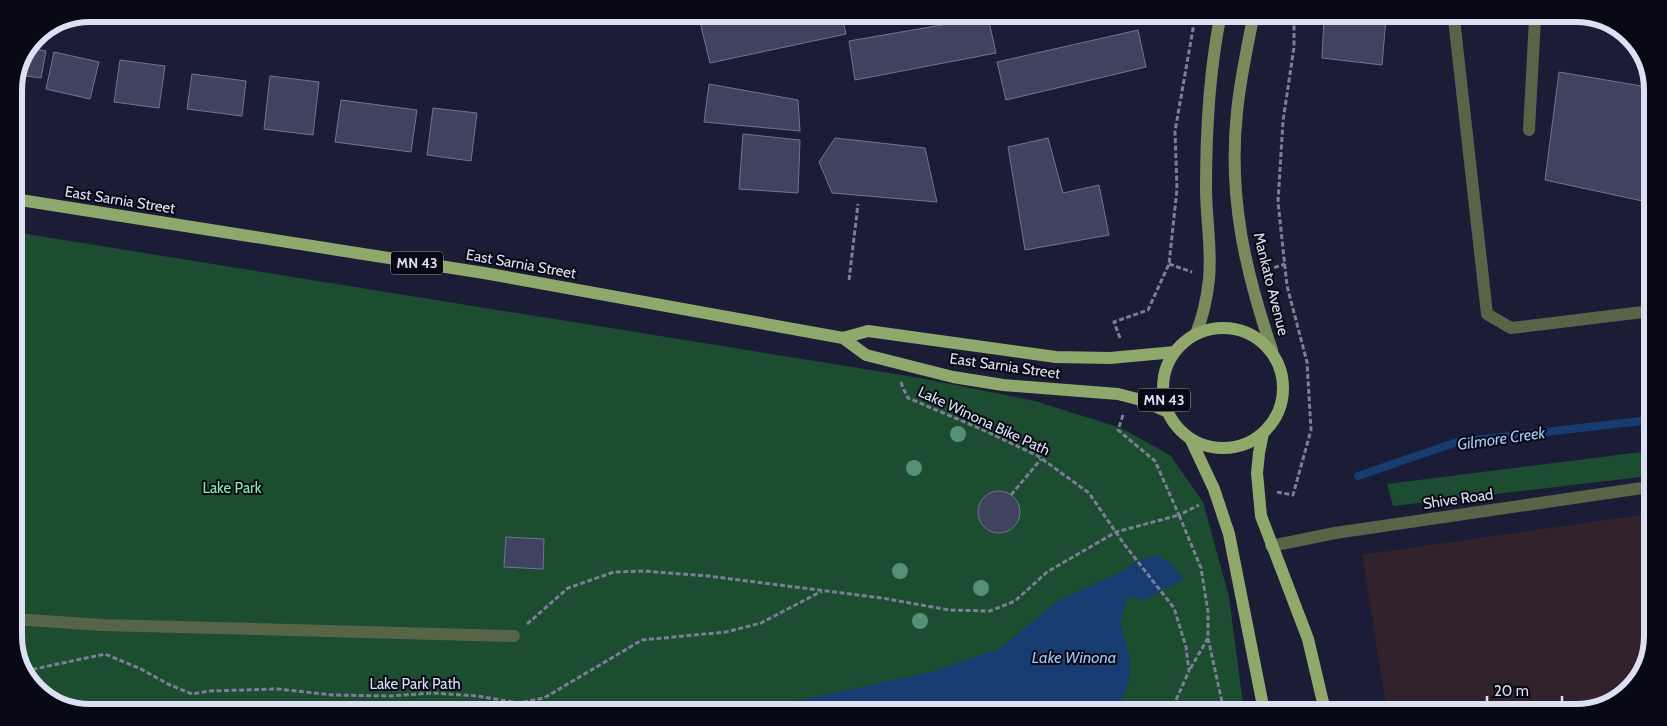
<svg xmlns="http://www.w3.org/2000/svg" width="1667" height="726" font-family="Cabin,sans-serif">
	<rect width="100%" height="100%" fill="#1b1d37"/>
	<path fill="#32222c" d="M1649,514L1647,665L1619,699L1577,712L1387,711L1362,555Z"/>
	<path fill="#1c4d31" d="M14,232L920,378L1035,401L1121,428L1170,455L1203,502L1229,597L1244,711L61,706L29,682L14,641Z
		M1649,451V476L1393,506L1387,484Z"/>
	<path fill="#183c72" d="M1158,555L1173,566L1184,579L1144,600L1128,596L1120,622L1131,664L1128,684L1121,701L1120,710L690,709L796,701L932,672L1001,648L1059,600L1115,575L1138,561Z"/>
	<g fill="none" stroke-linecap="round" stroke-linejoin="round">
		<path stroke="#183c72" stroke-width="8" d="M1358,476L1457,442L1650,420"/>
	</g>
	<path fill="#3f435f" stroke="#707494" d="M726,16L842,17L846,34L710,63L700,22Z
		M988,17L996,53L855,80L849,41Z
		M1324,19H1386L1382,65L1322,58Z
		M1138,30L1146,67L1006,100L997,62Z
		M31,48L46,51L41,78L19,75Z
		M54,52L99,62L90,99L46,89Z
		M120,60L165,66L159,108L114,102Z
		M1559,72L1653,88L1652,203L1545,180Z
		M192,74L246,81L242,116L187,109Z
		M270,76L319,82L313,135L264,129Z
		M709,84L798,100L800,131L704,122Z
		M341,100L417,110L411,152L335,142Z
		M433,108L477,113L471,161L427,155Z
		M743,134L800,140L798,193L739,189Z
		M835,138L925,148L937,202L832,193L819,162Z
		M1048,138L1063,193L1099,185L1109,235L1025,250L1008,147Z
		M978 512a21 21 0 1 1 42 0a21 21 0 1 1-42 0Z
		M506,537L544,539L543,569L504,567Z"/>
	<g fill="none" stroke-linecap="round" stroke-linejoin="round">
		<path stroke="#7b7e94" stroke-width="3" stroke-dasharray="5 2.5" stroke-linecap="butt" d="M1169,264L1192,272
			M1267,270L1285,264
			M849,280L858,204
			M1120,338L1114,322L1148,310L1169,264L1177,189L1175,131L1193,29V18
			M901,382L903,388L908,398L981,429L1038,456L1089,493L1124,544L1174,608L1186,647L1189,671L1171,711
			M1123,415L1118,430L1155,461L1179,515L1199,505
			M1277,492L1293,495L1311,430L1307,362L1287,286L1278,202L1283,121L1294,47V18
			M1011,495L1041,459
			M527,624L568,588L614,572L643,571L708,576L882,598L949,610L990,611L1015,601L1047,572L1116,532L1179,515L1201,568L1208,612V638L1189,671
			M1208,638L1224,711
			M25,671L105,654L141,669L168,684L192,694L209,691L278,689L333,695L391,696L432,693L477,696L519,703L544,698L642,640L726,632L761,623L822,591"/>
		<path stroke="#586448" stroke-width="12" d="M1454,19L1487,314L1511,328L1651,311
			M1529,130L1535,19
			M14,619L102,625L514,636"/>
		<path stroke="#586448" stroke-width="12" d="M1271,546L1335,533L1649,487"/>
		<path stroke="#788a5c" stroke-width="12" d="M1253,18C1247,49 1240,80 1237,112C1228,196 1245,271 1272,350
			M1196,334C1203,316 1207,299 1209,279C1212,249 1206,218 1206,188C1206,132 1209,74 1220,18"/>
		<path stroke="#90a86c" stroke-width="12" d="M14,199L484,273L843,338L868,331L1056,357L1110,358L1175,352
			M1163 388a60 60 0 1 1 120 0a60 60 0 1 1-120 0Z
			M843,338L866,355L953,377L1003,385L1118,394L1141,400L1168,412
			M1263,433L1259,453L1257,473L1261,516L1308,639L1325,711
			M1191,440L1214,489L1229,534L1264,711"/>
	</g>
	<g fill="#558f78">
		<circle cx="958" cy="434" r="8"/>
		<circle cx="914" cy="468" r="8"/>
		<circle cx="900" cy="571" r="8"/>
		<circle cx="981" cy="588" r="8"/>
		<circle cx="920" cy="621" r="8"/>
	</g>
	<g text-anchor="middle" stroke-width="4" stroke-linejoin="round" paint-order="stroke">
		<g fill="#080914" stroke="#9da0af" stroke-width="1">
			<rect x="391" y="251.5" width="52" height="23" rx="4"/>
			<rect x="1138" y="388.5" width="52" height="23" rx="4"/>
		</g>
		<g font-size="14" font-weight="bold" fill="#dde0f2">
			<text x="417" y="268">MN 43</text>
			<text x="1164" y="405">MN 43</text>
		</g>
		<g font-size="15" fill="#dde0f2" stroke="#080914">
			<text transform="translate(120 200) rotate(9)" y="5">East Sarnia Street</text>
			<text transform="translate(521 264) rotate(10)" y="5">East Sarnia Street</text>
			<text transform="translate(1271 284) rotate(76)" y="5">Mankato Avenue</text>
			<text transform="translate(1005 366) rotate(8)" y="5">East Sarnia Street</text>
			<text transform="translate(984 421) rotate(25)" y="5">Lake Winona Bike Path</text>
			<text transform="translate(1458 499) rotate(-8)" y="5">Shive Road</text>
			<text x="415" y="689">Lake Park Path</text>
		</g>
		<g font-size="15" fill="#85ecad" stroke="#080914">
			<text x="232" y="493">Lake Park</text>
		</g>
		<g font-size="16" font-style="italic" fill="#a5c6f7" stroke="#080914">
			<text transform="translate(1501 438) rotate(-8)" y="6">Gilmore Creek</text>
			<text x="1074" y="663">Lake Winona</text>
		</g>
	</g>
	<path d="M0 0H1667V726H0ZM90 22H1576A68 68 0 0 1 1644 90V636A68 68 0 0 1 1576 704H90A68 68 0 0 1 22 636V90A68 68 0 0 1 90 22Z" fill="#080914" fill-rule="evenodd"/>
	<path fill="none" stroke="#dde0f2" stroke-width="6" d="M90 22H1576A68 68 0 0 1 1644 90V636A68 68 0 0 1 1576 704H90A68 68 0 0 1 22 636V90A68 68 0 0 1 90 22Z"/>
	<path d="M1487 696v8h75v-8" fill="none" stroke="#dde0f2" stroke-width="2.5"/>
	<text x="1494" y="696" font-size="15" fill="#dde0f2" stroke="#080914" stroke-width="4" paint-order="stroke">20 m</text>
</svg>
